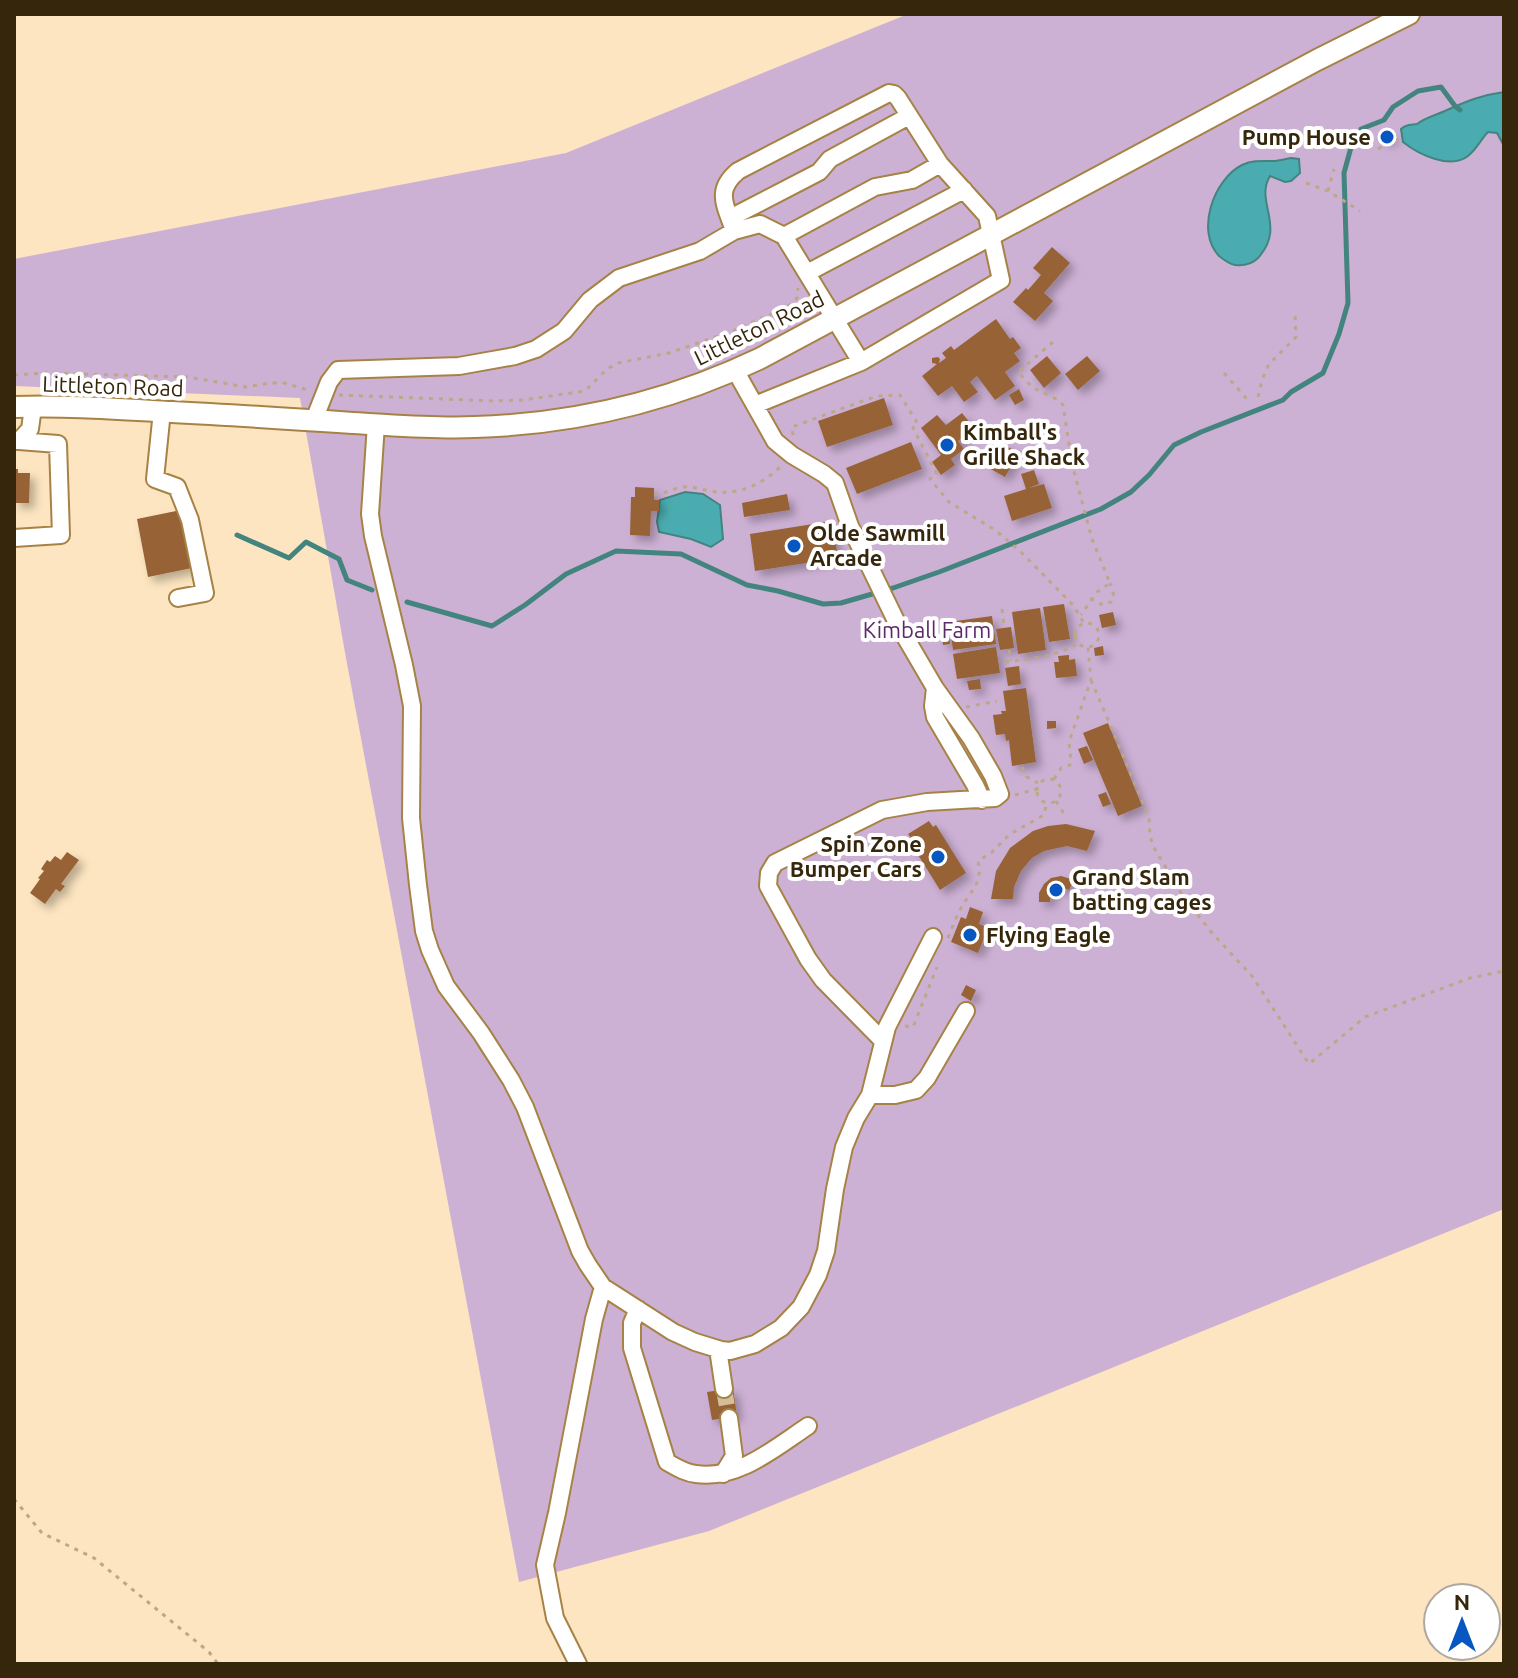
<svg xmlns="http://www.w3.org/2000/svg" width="1518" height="1678" font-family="Ubuntu,sans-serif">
	<defs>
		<filter id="shadow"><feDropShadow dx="5.5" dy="5.5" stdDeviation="4" flood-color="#0004"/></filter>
	</defs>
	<rect width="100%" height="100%" fill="#fce5c0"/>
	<path fill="#cdb1d5" d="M908,14H1504V1209L709,1531L519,1582L346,658L300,398L14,386V259L566,153Z"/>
	<path fill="#4aacb0" stroke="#44847f" stroke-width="2" d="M1504,92V146L1497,133L1488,132C1481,139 1477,149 1468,156C1450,170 1418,154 1403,142L1401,129C1406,124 1411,125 1417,124C1426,117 1437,115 1447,110C1467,101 1482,95 1504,92Z
		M1291,158L1299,159L1300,173L1291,181L1285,182L1270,176C1254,202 1287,226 1258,258C1252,264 1244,266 1235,265C1229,264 1224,260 1219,256C1195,231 1214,179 1242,165C1253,160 1262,161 1273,161C1279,161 1285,159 1291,158Z
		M685,492L703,494L720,505L723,539L711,547L691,539L659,532L657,522L660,500Z"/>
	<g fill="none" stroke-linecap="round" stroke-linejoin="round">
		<path stroke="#44847f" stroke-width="5" d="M1361,129L1384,120L1393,107L1418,91L1441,87L1455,106L1460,110
			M237,535L289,558L306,542L339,559L347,580L372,590
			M407,602L492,626L525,605L566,574L616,551L681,554L747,585L778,591L823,604L841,603L893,588L939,572L1101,509L1131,492L1149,475L1174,445L1201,432L1283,400L1291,392L1323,373L1339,334L1348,303L1344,173L1353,140"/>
	</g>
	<path fill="#976236" filter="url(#shadow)" d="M1391,131L1394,138L1384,142L1381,136Z
		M1052,247L1070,263L1044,293L1053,301L1035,321L1013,302L1026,288L1028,290L1041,275L1033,268Z
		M996,319L1010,339L1013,337L1021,348L1014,353L1020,361L1005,372L1015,386L995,400L977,376L970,382L978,392L964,402L952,386L938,396L922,376L937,364L932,363V358L938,357L940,359L939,363L946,358L942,353L951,346L954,350Z
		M1047,356L1061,373L1044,388L1030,370Z
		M1087,356L1100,371L1078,390L1065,374Z
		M1019,389L1024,400L1015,405L1009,395Z
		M884,398L893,425L827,447L818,421Z
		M962,413L975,429L958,441L964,449L951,459L955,465L941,475L932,462L941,455L921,428L937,415L946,425Z
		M911,442L922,469L857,494L846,468Z
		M1001,443L1019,453L1005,477L987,467Z
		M14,469H18V473H30L29,503H14Z
		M1034,470L1039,484L1029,488L1044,484L1052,508L1012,521L1004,496L1026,489L1021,474Z
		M635,487L654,488V500H659V511H651L650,536L630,535L631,497H635Z
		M787,494L790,510L744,517L742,503Z
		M181,510L192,568L148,577L137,519Z
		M832,521L838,558L755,571L750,534Z
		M1064,604L1070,639L1049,642L1043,607Z
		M1040,608L1046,650L1018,654L1012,612Z
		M1113,612L1116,625L1102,628L1099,615Z
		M992,616L996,644L953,650L949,622Z
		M1011,627L1014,648L1000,650L996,629Z
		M941,630H949L950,644L943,645Z
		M1103,646L1104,655L1095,656L1094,648Z
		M996,647L1000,673L957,679L953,654Z
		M1069,655V660L1075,659L1077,676L1056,678L1054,662H1059L1058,656Z
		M1019,666L1021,684L1008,686L1005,668Z
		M980,679L981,689L969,690L967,681Z
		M1026,688L1036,762L1012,766L1009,740L1006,741L1005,734L996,735L993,715L1002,714L1001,711H1006L1003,691Z
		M1047,721H1056V728L1047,729Z
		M1108,723L1142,806L1118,816L1083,733Z
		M1087,746L1093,760L1084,764L1078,749Z
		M1106,792L1111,804L1103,807L1098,795Z
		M929,821L933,827L936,825L966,873L940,890L910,842L912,840L908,834Z
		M1066,824L1095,831L1087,851L1067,846L1044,851L1032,858L1021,871L1014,887L1013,899H991L996,871L1010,848L1033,831L1048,826Z
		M67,852L79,860L61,884L65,886L60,892L56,889L45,904L30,893L40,879L38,878L44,871L41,869L47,860L50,862L55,856L61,860Z
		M1061,876L1074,880L1069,890L1061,887L1057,889L1051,894L1050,902H1039V893L1044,884L1051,878Z
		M970,907L983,912L979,924L988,928L978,953L951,942L961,917L966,919Z
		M966,985L976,990L971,1001L961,995Z
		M733,1388L737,1416L712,1420L707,1392Z"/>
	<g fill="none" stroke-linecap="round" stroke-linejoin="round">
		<path stroke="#d4bf9c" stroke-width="16" stroke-dasharray="16 8" stroke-linecap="butt" d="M724,1389L729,1418"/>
		<defs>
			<path id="minor" d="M940,164L987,216L1001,280L861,362L784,236L875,187L912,180Z
				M730,218L819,172L830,159L909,116
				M734,231C726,206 714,191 738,171L889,93L894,94L898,98L940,164
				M807,273L964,190
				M735,370L775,441L792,455L824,474L835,483L850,526L897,623L935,688L971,738L993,776L1000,794L995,798L927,802L882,810L775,863L769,873L768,886L808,959L823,980L883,1041
				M755,405L861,362
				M162,411L155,479L177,487L190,520L205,593L178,598
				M314,420L329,382L338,370L459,366L515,356L536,349L564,331L590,300L619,278L700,251L734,231L760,224L784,236
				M376,424L370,514L373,536L404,665L412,706L411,818L418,885L424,931L430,950L446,986L481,1033L511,1080L525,1107L580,1251L588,1265L603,1287L673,1332L695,1342L721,1350L730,1351L755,1344L781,1328L801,1307L818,1275L826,1251L835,1189L844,1147L856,1118L870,1095L887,1027L933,937
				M14,441H19L30,429L33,407
				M14,538L61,535L58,444L19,441
				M935,688L933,706L935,717L975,785L982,800
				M870,1095H895L916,1090L927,1078L966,1011
				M638,1309L632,1323V1348L667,1462C676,1467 685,1473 696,1474C738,1480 775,1448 808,1426
				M718,1349L724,1389
				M723,1474L734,1456L729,1418
				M578,1664L555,1618L545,1565L557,1513L594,1319L603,1287"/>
			<path id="major" d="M14,407C67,405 119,409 172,412C232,415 293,419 353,423C393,425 434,429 475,427C574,424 671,401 761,358L1317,60L1409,14"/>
		</defs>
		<use href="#minor" stroke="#a78245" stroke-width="20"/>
		<use href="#major" stroke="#a78245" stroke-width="24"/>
		<path stroke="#bca786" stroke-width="3" stroke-dasharray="4 6" stroke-linecap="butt" d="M1378,149L1397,139
			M1306,183L1328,191L1360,211
			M1328,191L1334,169
			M1053,342L1018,372L1032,387L1058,400L1063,405L1072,464L1092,539L1110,583L1097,592L1081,615
			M1224,373L1247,399
			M14,375L44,373L188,377L246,387L270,383H284L308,390
			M339,395L495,401L523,400L585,391L607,369L618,363L669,353L733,331L769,315L790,305L797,298L798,288
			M1258,397L1262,380L1269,364L1296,337L1295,316
			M793,435L792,427L868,399L878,396L900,395L918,424L913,428L937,474L930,479L949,502L995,530L1020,551L1073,605L1084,623
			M654,495C665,494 675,487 685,487C696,487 707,491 717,492C742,494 764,483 781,466
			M1090,599L1103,605L1111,602L1114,596L1110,583
			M1002,609L1004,626
			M1075 635a12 12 0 1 1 24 0a12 12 0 1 1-24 0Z
			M1009,650L1011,661
			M1005,662C1030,659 1056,657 1078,643
			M1091,680L1145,807L1149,819L1150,836L1153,846L1183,896L1212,933L1252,976L1309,1064L1365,1017L1470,978L1504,971
			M966,707L997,701
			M1022,767L1027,777L1038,783
			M1054,779L1061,768L1070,765L1071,762L1069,742L1091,680L1088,647
			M1037 791a12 12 0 1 1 24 0a12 12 0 1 1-24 0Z
			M1015,795L1037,789
			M1056,801L1066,817
			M948,938C952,928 956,917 961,908C971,890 983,884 978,861L992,852L1010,834L1044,815L1047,802
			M905,1026L913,1027L937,967
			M14,1499L42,1533L94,1558L209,1652L218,1664"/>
		<use href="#minor" stroke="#fff" stroke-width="16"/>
		<use href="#major" stroke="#fff" stroke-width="20"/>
	</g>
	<g fill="#0857c1" stroke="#fff" stroke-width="3">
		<circle cx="1387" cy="137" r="8"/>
		<circle cx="947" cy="445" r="8"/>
		<circle cx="794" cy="546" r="8"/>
		<circle cx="938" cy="857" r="8"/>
		<circle cx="1056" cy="890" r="8"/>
		<circle cx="970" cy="935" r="8"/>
	</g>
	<g text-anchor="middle" stroke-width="8" stroke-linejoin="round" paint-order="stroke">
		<g font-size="22" font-weight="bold" fill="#35260c" stroke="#fff" text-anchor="start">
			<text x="1371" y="145" text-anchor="end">Pump House</text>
			<text x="963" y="440">Kimball's<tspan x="963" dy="25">Grille Shack</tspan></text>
			<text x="810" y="541">Olde Sawmill<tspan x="810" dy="25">Arcade</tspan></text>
			<text x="922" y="852" text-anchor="end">Spin Zone<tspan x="922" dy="25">Bumper Cars</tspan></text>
			<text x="1072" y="885">Grand Slam<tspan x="1072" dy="25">batting cages</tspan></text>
			<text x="986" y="943">Flying Eagle</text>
		</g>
		<g font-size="22" fill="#35260c" stroke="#fff">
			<text transform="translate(759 328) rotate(-26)" y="8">Littleton Road</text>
			<text transform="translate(113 386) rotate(2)" y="8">Littleton Road</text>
		</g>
		<g font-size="22" fill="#5d286a" stroke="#fff">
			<text x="927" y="638">Kimball Farm</text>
		</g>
	</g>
	<rect width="1518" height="1678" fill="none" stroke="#35260c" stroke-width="32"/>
	<g transform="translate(1462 1622)"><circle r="38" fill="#ffffff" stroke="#aea89e" stroke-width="2"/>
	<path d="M0-6L14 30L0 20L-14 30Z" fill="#0857c1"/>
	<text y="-12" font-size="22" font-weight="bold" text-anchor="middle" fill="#35260c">N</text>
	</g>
</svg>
